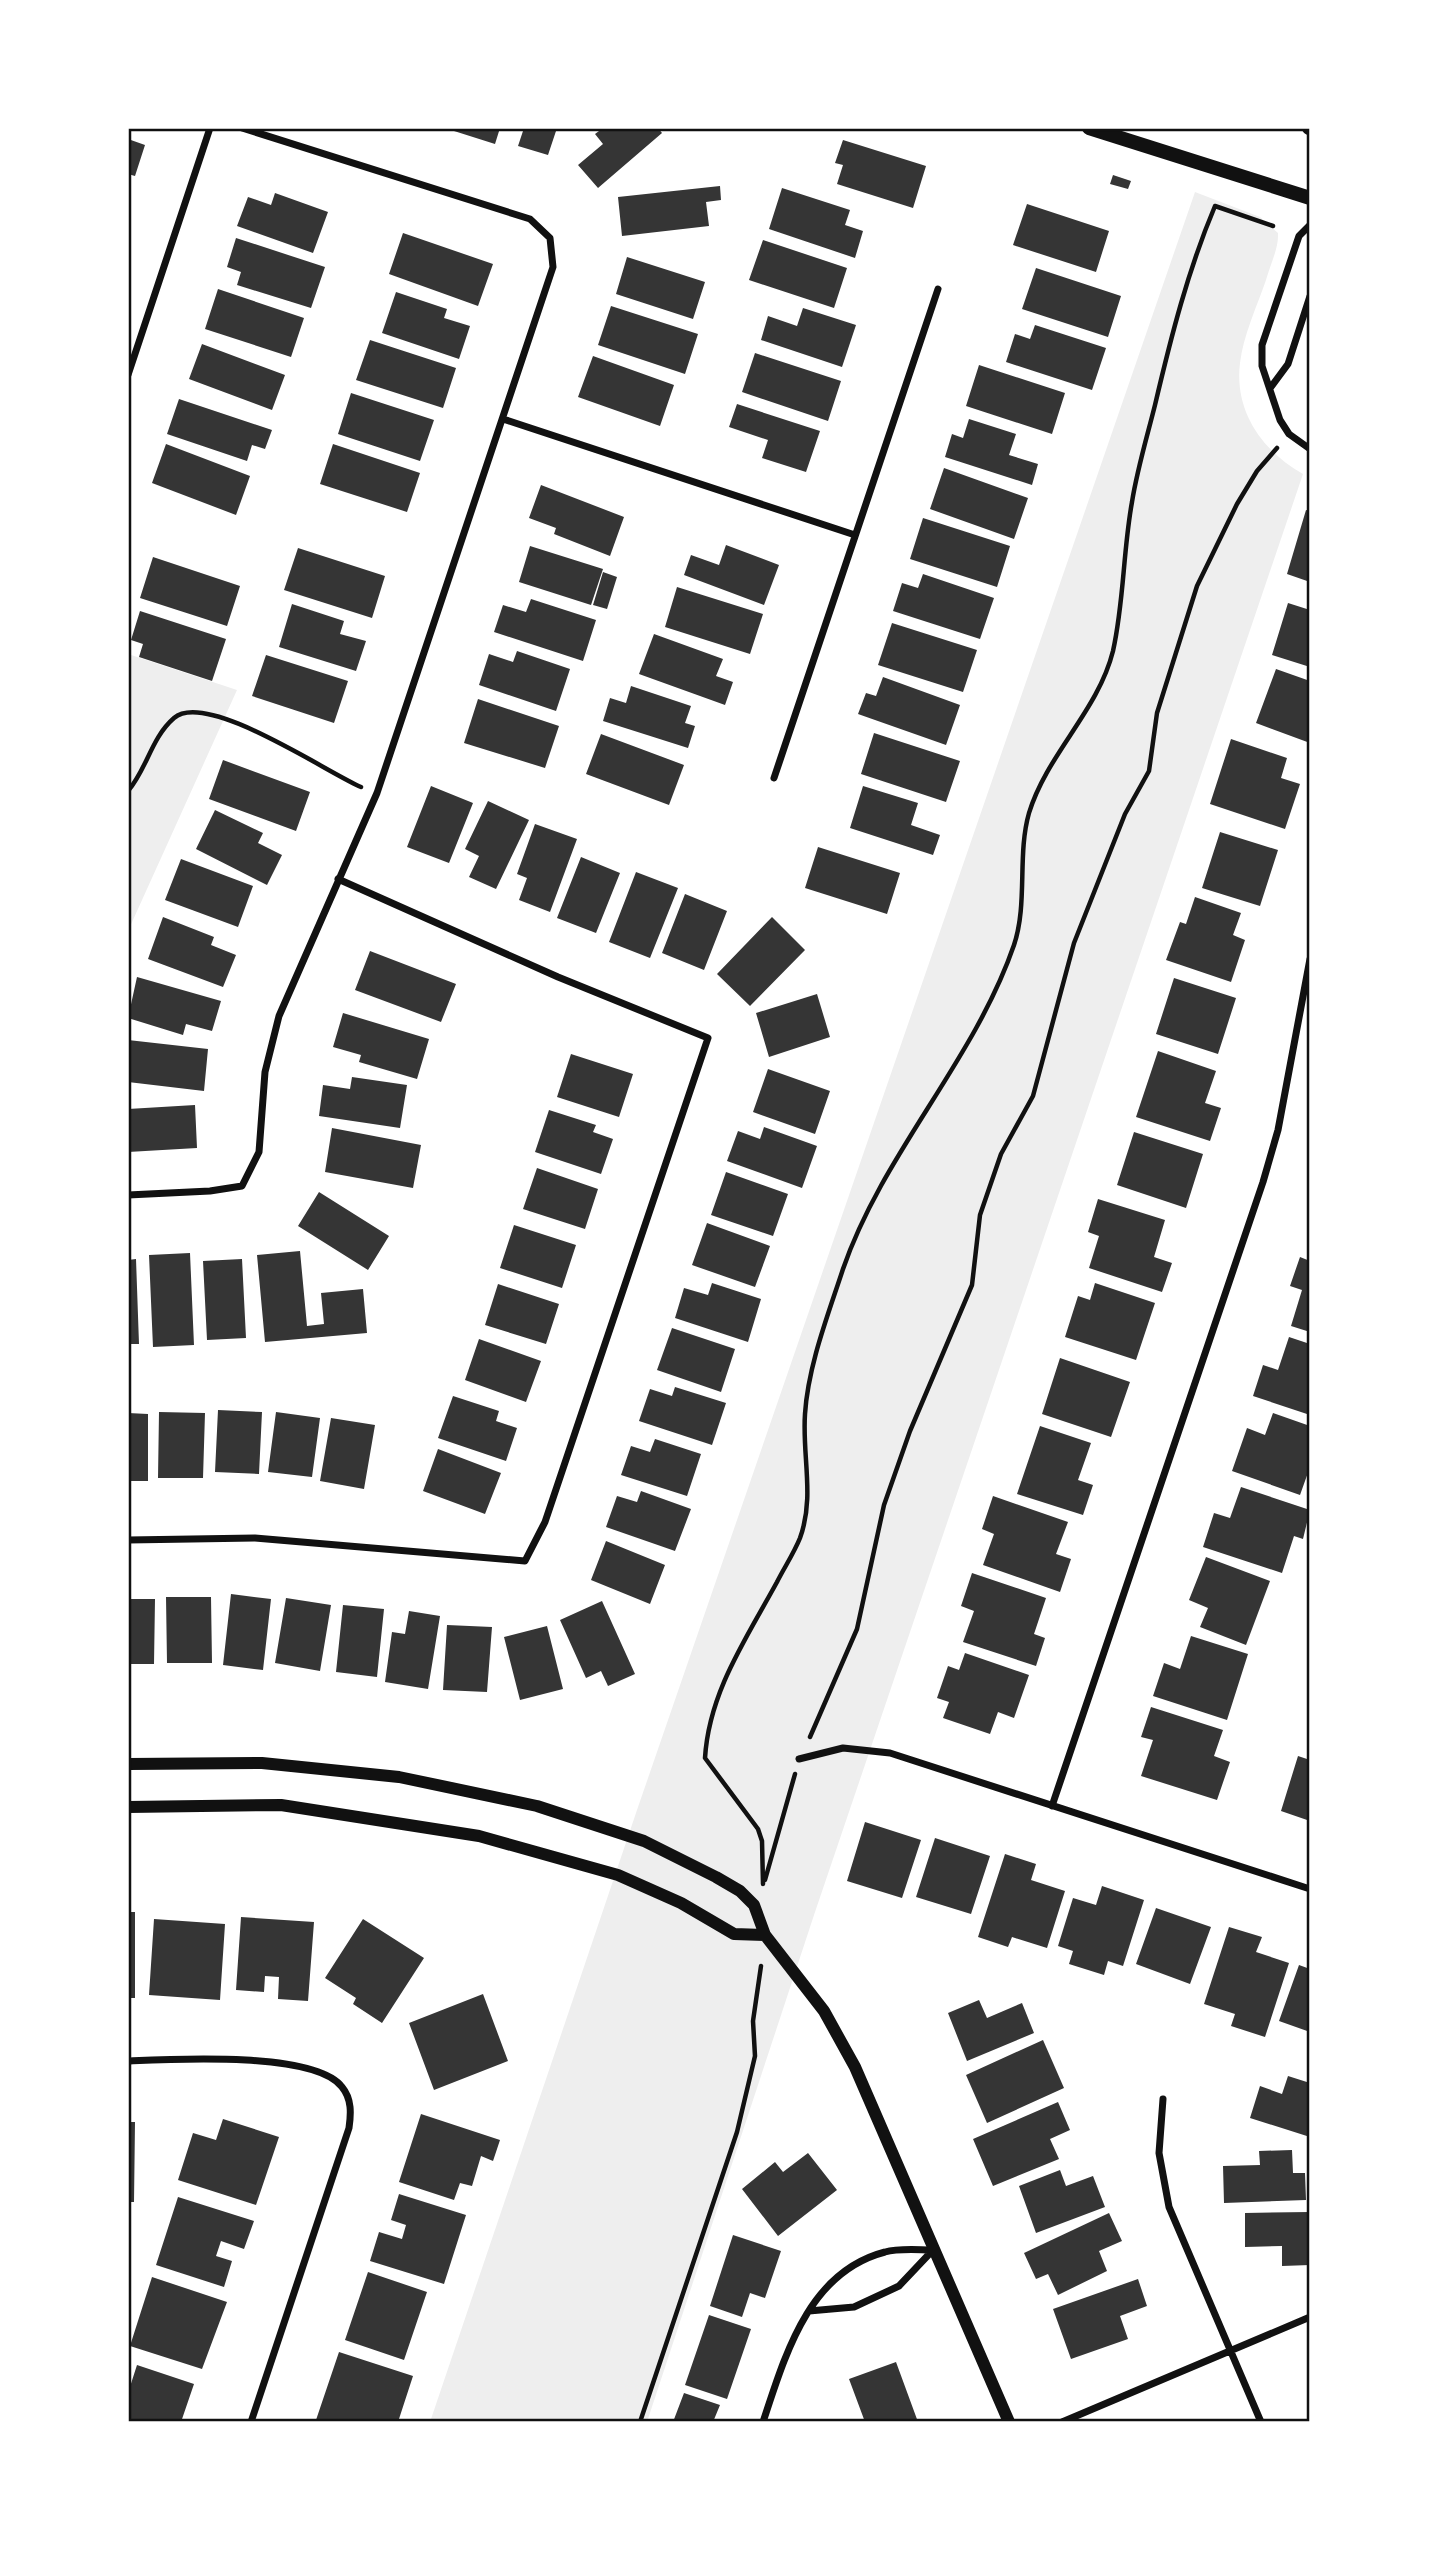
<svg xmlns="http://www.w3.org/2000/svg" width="1438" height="2550" font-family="Spectral,serif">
	<rect width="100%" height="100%" fill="#fff"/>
	<path fill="#eee" d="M1195,192L1260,217L1278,233C1279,248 1270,265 1266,280C1257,306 1243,336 1240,363C1234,411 1262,451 1303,474L814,1915L647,2422H430L637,1810Z
		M128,654L237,690L128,931Z"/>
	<path fill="#353535" d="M455,128H500L495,144L454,131Z
		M524,128H557L548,155L518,146Z
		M603,128H658L662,133L598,188L578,165L603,144L595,134Z
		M128,139L145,145L135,176L128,174Z
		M843,140L926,166L913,208L837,184L843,165L835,163Z
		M1113,175L1131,181L1128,189L1110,184Z
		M720,186L721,200L706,202L709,226L622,236L618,197Z
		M782,188L850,210L845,225L863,231L855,258L769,229Z
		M275,193L328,212L313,253L237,226L248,197L271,205Z
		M1027,204L1109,231L1096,272L1013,245Z
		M403,233L493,264L478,306L389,274Z
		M236,238L325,267L311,308L237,285L241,272L227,267Z
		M763,240L847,268L834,308L749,280Z
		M627,257L705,282L693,319L616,294Z
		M1036,268L1121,296L1108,337L1022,309Z
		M218,289L304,318L291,357L205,329Z
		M396,292L447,309L444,318L470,326L459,359L382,333Z
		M611,306L698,334L685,374L598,345Z
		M803,308L856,325L842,367L761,340L768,316L797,326Z
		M1035,325L1106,348L1092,390L1006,362L1015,334L1030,339Z
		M370,340L456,368L443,408L356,380Z
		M202,344L285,375L272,410L189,379Z
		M755,353L841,381L828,421L742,392Z
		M593,356L674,385L660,426L578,397Z
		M979,365L1065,393L1052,434L966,406Z
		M351,393L434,420L420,461L338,434Z
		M179,399L272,430L265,449L252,445L247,461L167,434Z
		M737,404L820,431L806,472L762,458L768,440L729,427Z
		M969,419L1016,434L1009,455L1038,464L1032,485L945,457L952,434L963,438Z
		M166,444L250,476L236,515L152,483Z
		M333,444L420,473L407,512L320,484Z
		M944,468L1028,498L1014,539L930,509Z
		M541,485L624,517L610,556L554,534L556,528L529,518Z
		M1306,510L1310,511V582L1287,574Z
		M923,518L1010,546L997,587L910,559Z
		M726,545L779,565L764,605L684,575L691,555L719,565Z
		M530,546L603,569L591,605L519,582Z
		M298,548L385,576L372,618L284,590Z
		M153,557L240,586L227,626L140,598Z
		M603,572L617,577L607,609L593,605Z
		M923,574L994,598L980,639L893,611L902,583L918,588Z
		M677,587L763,614L750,654L665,627Z
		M531,599L596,620L583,661L494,632L503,605L526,612Z
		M1288,603L1310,610V667L1272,655Z
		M292,604L344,621L340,634L366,641L356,671L279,647Z
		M140,611L226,639L212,681L139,657L143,644L131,640Z
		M892,623L977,650L963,692L878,665Z
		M654,634L723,659L716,676L733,682L725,705L639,674Z
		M517,651L570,669L556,711L479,685L489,654L513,662Z
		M266,655L348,681L334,723L252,696Z
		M1276,669L1310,681V743L1256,723Z
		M883,677L960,705L946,745L858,714L866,693L876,696Z
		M631,686L691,706L685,723L695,726L688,748L603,721L610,698L626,703Z
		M478,699L559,726L545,768L464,743Z
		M874,733L960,761L946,802L861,774Z
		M601,734L684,765L669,805L586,774Z
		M1231,739L1287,758L1281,778L1300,784L1285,829L1210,804Z
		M223,760L310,792L296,831L209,799Z
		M431,786L473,803L449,863L407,847Z
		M863,786L918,803L911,825L940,835L933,855L850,828Z
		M488,801L529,820L496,889L469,877L479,856L465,849Z
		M215,810L263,833L258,843L282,855L267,885L196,849Z
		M535,824L577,839L550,912L519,900L527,878L517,874Z
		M1220,832L1278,850L1260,906L1202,888Z
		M818,847L900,873L887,914L805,888Z
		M581,857L620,873L596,933L557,918Z
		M181,859L253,886L238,927L165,900Z
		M636,872L678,888L650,958L609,942Z
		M685,894L727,911L704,970L662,953Z
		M1195,897L1241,913L1233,935L1245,940L1231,982L1166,960L1180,922L1186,924Z
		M163,917L214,937L211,945L236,955L223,987L148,959Z
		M772,917L805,950L750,1006L717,974Z
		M370,951L456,984L441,1022L355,990Z
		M137,977L221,1001L212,1031L186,1024L183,1035L128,1018Z
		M1174,978L1236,998L1218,1054L1156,1034Z
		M817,994L830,1037L769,1057L756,1013Z
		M343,1013L429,1039L417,1079L359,1062L361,1055L333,1047Z
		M128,1040L208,1049L204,1091L128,1082Z
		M1158,1051L1216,1071L1205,1103L1221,1108L1210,1141L1136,1117Z
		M571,1054L633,1074L619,1117L557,1097Z
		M768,1069L830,1091L815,1134L753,1112Z
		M352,1077L407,1085L400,1128L319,1116L323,1085L350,1089Z
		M195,1105L197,1148L128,1152V1109Z
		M549,1110L596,1125L593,1132L613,1139L601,1174L535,1152Z
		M764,1127L817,1146L802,1188L727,1161L738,1131L760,1139Z
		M332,1128L421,1145L413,1188L325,1172Z
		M1134,1132L1203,1154L1186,1208L1117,1185Z
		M537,1168L598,1189L585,1229L523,1209Z
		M726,1172L788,1194L773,1236L711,1215Z
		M319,1192L389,1236L368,1270L298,1226Z
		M1098,1199L1165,1220L1154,1257L1172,1263L1162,1292L1089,1268L1099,1236L1088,1232Z
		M707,1223L770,1246L755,1287L692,1265Z
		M514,1225L576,1245L562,1288L500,1268Z
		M300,1251L307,1326L324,1324L321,1293L363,1289L367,1333L265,1342L257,1255Z
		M190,1253L194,1345L153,1347L149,1255Z
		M1300,1257L1310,1261V1332L1291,1326L1302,1290L1290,1286Z
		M136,1259L139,1344H128V1260Z
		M242,1259L246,1338L207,1340L203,1261Z
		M712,1283L761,1299L748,1342L675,1318L684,1288L708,1295Z
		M1095,1283L1155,1303L1136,1360L1065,1337L1078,1296L1090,1300Z
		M498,1284L559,1304L546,1344L485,1325Z
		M672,1328L735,1349L721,1392L657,1370Z
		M1289,1337L1310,1344V1415L1253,1396L1263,1365L1278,1370Z
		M479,1339L541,1361L526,1402L465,1380Z
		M1060,1358L1130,1382L1111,1437L1042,1414Z
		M675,1387L726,1403L712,1445L639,1421L650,1389L672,1396Z
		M453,1396L499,1411L496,1421L517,1428L506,1461L438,1438Z
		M218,1410L262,1412L259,1474L215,1472Z
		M159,1412L205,1413L203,1478H158Z
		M276,1412L320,1418L312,1477L268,1472Z
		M128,1413L148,1414V1481H128Z
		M1273,1413L1310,1426V1467L1300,1495L1232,1471L1247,1428L1265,1435Z
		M331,1418L375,1425L364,1489L320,1481Z
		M1040,1426L1091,1443L1078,1480L1093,1485L1083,1515L1017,1494Z
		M655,1439L701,1454L687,1496L621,1475L631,1446L650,1452Z
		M438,1449L501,1473L485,1514L423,1491Z
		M1241,1487L1310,1510L1303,1539L1294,1536L1282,1573L1203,1547L1214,1513L1230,1518Z
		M641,1491L691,1509L675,1551L606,1527L617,1496L637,1502Z
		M993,1496L1068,1522L1056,1554L1071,1559L1060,1592L983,1565L994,1534L982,1529Z
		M606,1541L665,1565L650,1604L591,1580Z
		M1206,1557L1270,1581L1246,1645L1200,1627L1208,1608L1189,1600Z
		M972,1573L1046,1598L1034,1634L1045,1638L1036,1666L963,1642L974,1611L961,1606Z
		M231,1594L271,1599L263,1670L223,1665Z
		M166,1597H211L212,1663H167Z
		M286,1598L331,1605L320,1671L275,1663Z
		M128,1599H155L154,1664H128Z
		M602,1601L635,1674L608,1686L601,1671L586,1678L560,1620Z
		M343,1605L384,1609L377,1677L336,1672Z
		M409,1611L440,1616L428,1689L385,1682L392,1632L405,1634Z
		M447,1625L492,1627L487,1692L443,1690Z
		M547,1626L563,1689L520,1700L504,1637Z
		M1191,1636L1248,1654L1227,1720L1153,1696L1164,1663L1180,1669Z
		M965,1653L1029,1675L1014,1718L998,1712L990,1734L943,1718L949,1702L937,1698L948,1666L959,1670Z
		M1151,1707L1223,1730L1214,1756L1230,1762L1217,1800L1141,1776L1153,1740L1141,1737Z
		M1298,1756L1310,1760V1821L1281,1811Z
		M865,1822L921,1840L902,1898L847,1881Z
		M935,1838L990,1856L971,1914L916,1897Z
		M1005,1854L1036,1864L1031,1880L1065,1891L1047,1948L1012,1937L1008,1947L978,1937Z
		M1102,1886L1144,1900L1123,1966L1108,1961L1104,1975L1069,1964L1073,1951L1058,1946L1073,1898L1096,1905Z
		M1156,1908L1211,1927L1190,1984L1136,1964Z
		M128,1912H135V1998H128Z
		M241,1917L314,1922L308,2001L278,1999L279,1977L265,1976L264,1992L236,1990Z
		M154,1919L225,1924L220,2000L149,1995Z
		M363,1919L424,1958L382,2023L353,2004L356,1998L325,1978Z
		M1229,1927L1262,1937L1256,1952L1289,1963L1265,2037L1231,2026L1235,2014L1204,2004Z
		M1299,1965L1310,1969V2032L1279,2021Z
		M483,1994L508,2061L434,2090L409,2023Z
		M979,2000L987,2018L1022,2003L1034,2033L967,2061L948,2013Z
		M1043,2040L1064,2088L987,2123L966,2075Z
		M1288,2076L1310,2083V2137L1250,2118L1260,2086L1282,2094Z
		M1058,2102L1070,2130L1050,2139L1059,2159L993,2186L973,2139Z
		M421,2114L500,2140L493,2161L481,2156L472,2186L460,2183L454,2200L399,2182Z
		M223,2119L279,2137L256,2205L178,2180L193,2133L216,2140Z
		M128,2122H135L134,2202H128Z
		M1292,2150L1293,2173H1305L1306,2200L1224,2203L1223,2166L1260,2165L1259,2151Z
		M808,2153L837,2190L778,2236L742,2189L775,2162L783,2172Z
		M1060,2170L1066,2186L1093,2176L1105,2207L1036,2233L1019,2186Z
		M399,2194L466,2215L444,2284L370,2261L379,2232L402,2239L406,2225L391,2220Z
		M178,2197L254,2221L244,2249L221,2241L216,2256L232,2261L224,2287L156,2265Z
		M1310,2212V2265L1282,2266V2246L1245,2247V2213Z
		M1109,2213L1122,2241L1099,2251L1107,2271L1058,2295L1048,2274L1036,2279L1024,2253Z
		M733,2235L781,2251L765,2298L750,2293L742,2317L710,2306Z
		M368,2272L427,2292L404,2360L345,2340Z
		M152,2277L227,2302L202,2369L130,2346Z
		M1138,2279L1147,2306L1120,2316L1128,2339L1071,2359L1053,2309Z
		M709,2315L751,2329L727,2399L685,2385Z
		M339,2352L413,2376L398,2422L316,2420Z
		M896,2362L918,2422H865L849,2379Z
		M137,2365L194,2384L181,2422H128V2393Z
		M684,2393L720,2405L713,2422H673Z"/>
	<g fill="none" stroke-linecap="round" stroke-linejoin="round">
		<path stroke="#111" stroke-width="4.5" d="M128,791C147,769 151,738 174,718C206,690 326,772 361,787
			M810,1737L857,1629L884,1505L910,1431L972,1285L980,1215L1001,1154L1033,1096L1074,943L1125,814L1149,771L1157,713L1197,586L1237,504L1257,471L1277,448
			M765,1880L795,1774
			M763,1884L762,1841L758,1829L705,1758C709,1692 746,1639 777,1582C784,1568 794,1553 800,1538C815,1497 802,1456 805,1414C808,1366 828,1315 843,1269C883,1153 974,1061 1014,945C1028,903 1017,855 1029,813C1047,754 1098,711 1113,651C1124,602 1123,551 1132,502C1137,470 1147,437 1155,405C1171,337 1188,270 1215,206L1273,226
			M640,2422L737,2132L755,2056L753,2021L761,1966"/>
		<path stroke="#111" stroke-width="7" d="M1310,225L1299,236L1262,345V366L1280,420L1289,434L1310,449
			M128,375L210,128
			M1271,387L1288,364L1310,296
			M503,419L855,535
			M774,778L938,289
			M128,1195L210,1191L242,1186L259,1152L265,1072L279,1016L377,793L553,267L550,238L530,219L242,128
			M128,1540L255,1538L525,1561L545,1522L708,1038L558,977L338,879
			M799,1759L843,1748L890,1753L1310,1889
			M1052,1806L1263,1182L1278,1130L1310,959
			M128,2061C172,2059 315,2051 342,2087C352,2099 351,2114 349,2128L251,2422
			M1163,2099L1159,2153L1169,2207L1261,2422
			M809,2311L854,2307L899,2286L933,2250
			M763,2422C785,2356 808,2272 885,2252C899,2248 918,2250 933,2250
			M1062,2422L1310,2317"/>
		<path stroke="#111" stroke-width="12" d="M128,1764L262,1763L399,1777L537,1806L644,1841L716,1877L740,1891L754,1905L765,1935L824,2011L855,2067L1009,2422
			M128,1807L281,1805L479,1836L618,1875L681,1903L734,1934L765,1935"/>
		<path stroke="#111" stroke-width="14" d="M1089,128L1310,198
			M1309,128H1310"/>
	</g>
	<rect width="1438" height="2550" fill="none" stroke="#ffffff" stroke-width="259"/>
	<rect x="130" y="130" width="1178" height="2290" fill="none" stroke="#111" stroke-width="2.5"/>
</svg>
